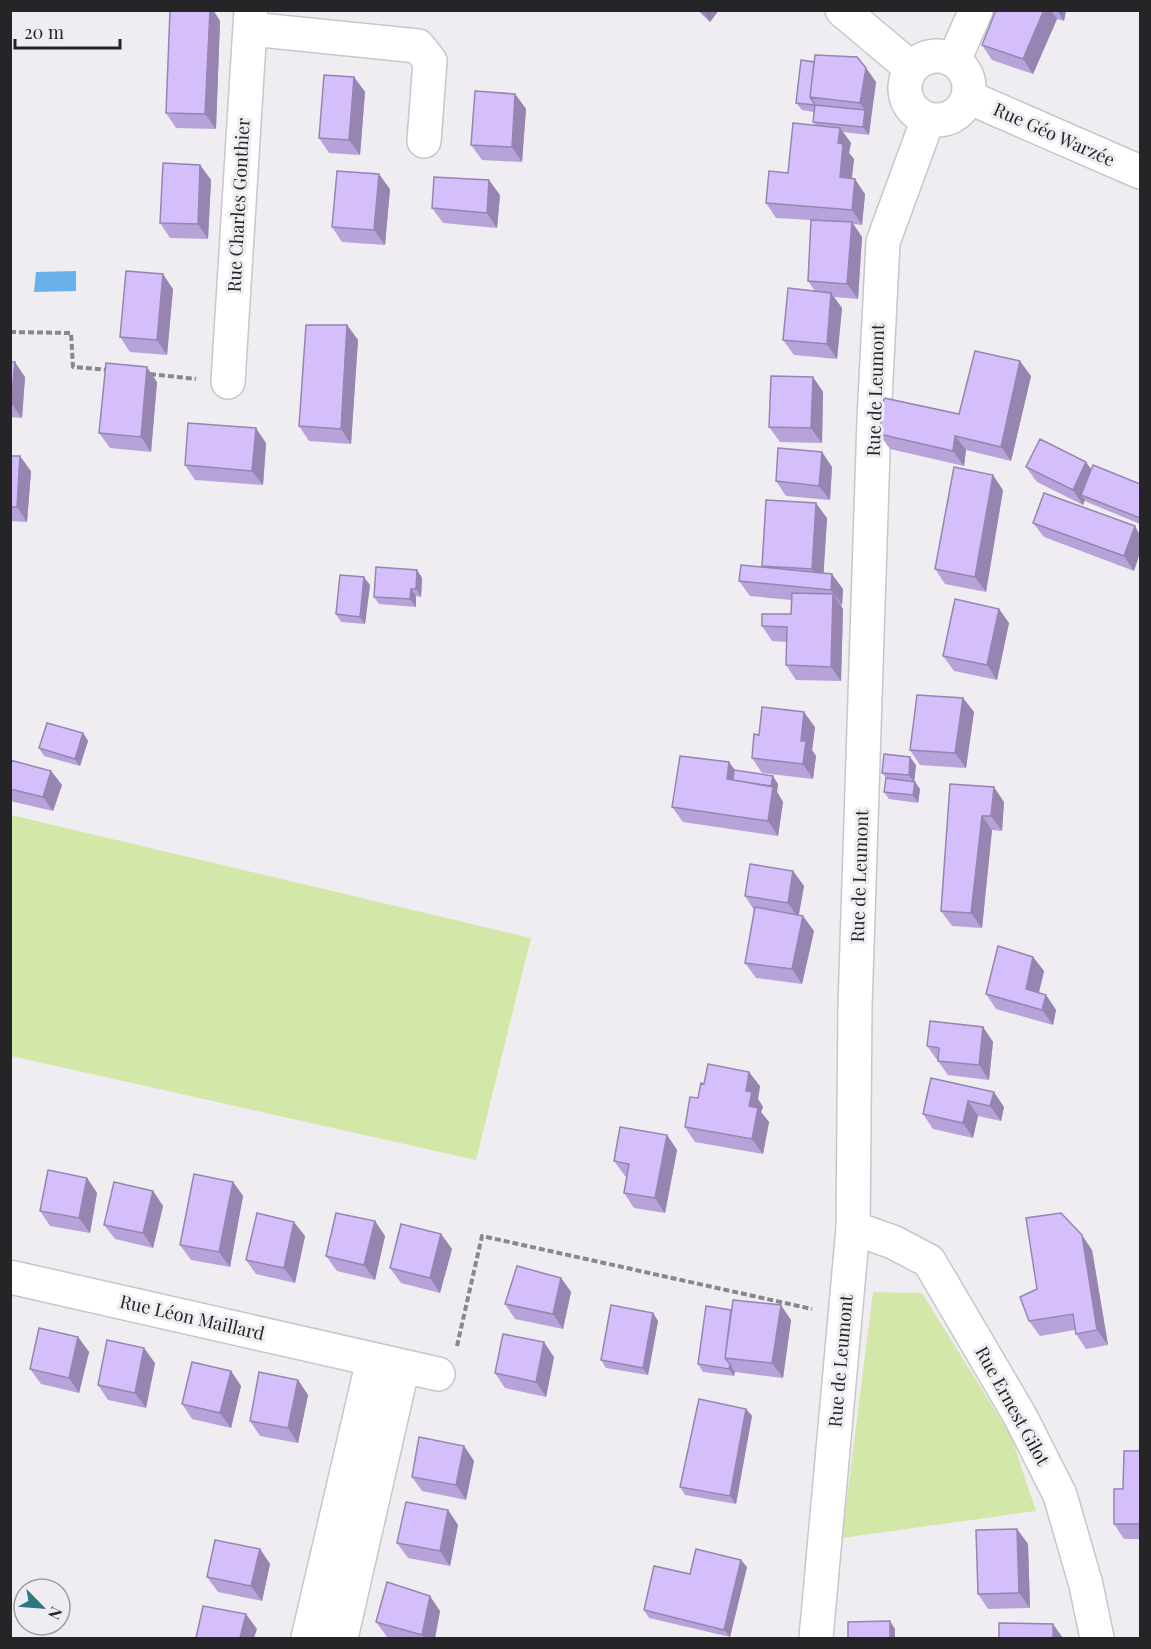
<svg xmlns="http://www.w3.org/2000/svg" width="1151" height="1649" font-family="'Playfair Display',serif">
	<rect width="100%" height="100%" fill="#efedf1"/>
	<path fill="#d3e8a8" d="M11,815L531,938L476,1160L11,1056Z
		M873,1292L922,1293L1011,1436L1036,1511L842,1538Z"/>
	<path fill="#69b1ea" d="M76,271V291L34,292L36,272Z"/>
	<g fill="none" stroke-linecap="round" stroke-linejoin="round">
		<defs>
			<path id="street" d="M842,10L911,68
				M250,29L418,46L430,61L424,141
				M968,97L1140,172
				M228,382L251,10
				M853,1228L893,1242L929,1261L1020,1416L1060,1495L1086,1585L1097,1638
				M10,1277L438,1374
				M308,1638L373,1360
				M341,1638L403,1366"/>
			<path id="secondary" d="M905 88a32 32 0 1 1 64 0a32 32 0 1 1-64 0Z
				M954,60L976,10
				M816,1638L853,1228L855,1007L874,419L883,242L928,119"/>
		</defs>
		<use href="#street" stroke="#c7c6ca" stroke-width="36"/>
		<use href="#secondary" stroke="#c7c6ca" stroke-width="36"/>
		<path stroke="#89878a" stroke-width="4" stroke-dasharray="6 3" stroke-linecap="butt" d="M10,332L71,333L73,367L109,370
			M150,374L196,379
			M457,1346L482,1236L812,1309"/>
		<use href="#street" stroke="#fff" stroke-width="33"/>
		<use href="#secondary" stroke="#fff" stroke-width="33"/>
	</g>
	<path fill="#b7a3d9" d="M170,10H213L220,21L216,129L176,128L166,113Z
		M697,10H719L710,22Z
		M996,10H1066L1064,21L1057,19L1033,74L992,60L982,45Z
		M866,68L876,82L869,135L843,132L851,143L849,153L854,159L852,179L865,194L862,225L853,224L862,237L858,299L834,297L842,308L837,359L794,355L783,340L815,291L808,281L811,220L776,218L766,203L788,173L816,126L813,122L814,112L802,110L796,103Z
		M354,77L365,92L360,155L329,153L319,138Z
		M515,94L526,109L522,162L482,160L471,145Z
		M200,165L211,180L208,239L170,238L160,223Z
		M390,189L385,245L342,242L332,227Z
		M500,195L497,228L443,223L432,208Z
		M173,289L167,355L130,352L120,337Z
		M347,325L358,340L351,444L309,441L299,426Z
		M10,362L25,377L22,418L10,417Z
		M1031,376L1011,461L966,450L964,466L890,449L879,434L959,414Z
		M813,377L823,392L822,443L780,442L769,427Z
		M157,382L151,452L110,448L99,433Z
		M266,443L263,485L195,480L185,465Z
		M822,452L832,467L830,500L786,496L776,481Z
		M10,456L31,471L27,522L10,521Z
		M1026,467L1091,469L1140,484V524L1087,502L1085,500L1083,505L1037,482Z
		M1003,490L986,592L945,584L935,569Z
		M827,518L823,573L843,589L842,605H841L843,609L841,681L796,680L786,665L787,642L772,641L762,626L791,614V600L750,596L739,581L763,567L762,566Z
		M1033,523L1135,526L1134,571L1044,537Z
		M417,570L422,578L421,597L416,596V607L379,604L374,597Z
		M370,585L365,624L341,622L336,614Z
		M999,609L1009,623L997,680L954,671L943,656Z
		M963,698L974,712L966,768L920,765L910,750Z
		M815,727L812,750L816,756L813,779L762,773L752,758L759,735Z
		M83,733L88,741L80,766L44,756L39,748Z
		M10,760L51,771L62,785L53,811L10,801Z
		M916,765L914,782L920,789L918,803L889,799L884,792L886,778L882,773Z
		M734,770L778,784L777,792L783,802L778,836L683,822L672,807Z
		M950,784L1004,802L1002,831L992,830L982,928L952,926L941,911Z
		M793,871L804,886L799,915L814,931L802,984L756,978L745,963L754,910L745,896Z
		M1033,957L1044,971L1039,993L1046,995L1056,1010L1053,1025L996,1009L986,994Z
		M983,1027L993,1042L989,1080L948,1075L927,1046Z
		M931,1078L1004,1107L1001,1121L978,1116L973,1138L933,1129L923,1114Z
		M704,1084L760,1086L758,1099L763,1107L761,1112L769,1122L763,1154L695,1142L685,1127Z
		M667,1135L677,1150L665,1213L634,1208L624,1193L627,1177L625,1176L614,1161Z
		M87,1178L97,1193L90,1233L50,1226L40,1211Z
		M233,1182L243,1196L230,1267L191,1260L180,1245Z
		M153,1191L163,1206L153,1248L115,1239L104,1225Z
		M375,1221L385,1236L375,1280L337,1271L326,1256Z
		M441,1234L452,1249L440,1293L401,1283L390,1268Z
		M305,1236L295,1283L256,1274L246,1260Z
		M1092,1250L1108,1345L1086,1349L1076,1334L1075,1330L1040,1336L1029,1321Z
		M561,1278L571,1292L563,1329L515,1319L505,1304Z
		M653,1313L658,1321L648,1375L606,1368L601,1360Z
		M791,1320L783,1378L735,1372L734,1376L703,1372L698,1364Z
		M78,1337L89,1352L79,1393L41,1384L30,1369Z
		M554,1357L546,1397L505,1388L495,1373Z
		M155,1363L146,1408L108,1400L98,1385Z
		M231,1371L241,1386L231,1428L192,1419L182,1404Z
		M298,1380L308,1395L298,1443L260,1436L250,1421Z
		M746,1409L752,1416L736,1504L685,1495L680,1487Z
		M464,1446L474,1461L466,1500L422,1491L412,1477Z
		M1140,1451V1539H1124L1114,1524L1123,1489Z
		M448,1510L458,1525L450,1566L408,1558L397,1543Z
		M1017,1529L1028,1544L1030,1608L988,1609L978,1594Z
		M260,1549L270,1564L262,1601L218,1592L207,1577Z
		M747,1567L730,1637L649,1618L644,1610L690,1574Z
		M440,1611L435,1638H391L387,1637L376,1622Z"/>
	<path fill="#9585b0" d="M210,10H213L220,21L216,129L205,114Z
		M707,10H719L710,22L704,14Z
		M1044,10H1051L1057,19L1033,74L1023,59Z
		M1057,10H1066L1064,21Z
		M866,68L876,82L871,118L860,103Z
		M354,77L365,92L360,155L349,140Z
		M515,94L526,109L522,162L512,147Z
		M865,110L871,118L869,135L863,127Z
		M840,128L851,143L849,153L854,159L850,192L840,177L838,143Z
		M200,165L211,180L208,239L198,224Z
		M379,174L390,189L385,245L374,230Z
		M855,179L865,194L862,225L852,210Z
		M489,180L500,195L497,228L487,213Z
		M852,222L862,237L858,299L847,284Z
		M163,274L173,289L167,355L157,340Z
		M831,293L842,308L837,359L827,344Z
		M347,325L358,340L351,444L341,429Z
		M1020,361L1031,376L1011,461L1001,447Z
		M15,362L25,377L22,418L11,403Z
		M147,367L157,382L151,452L141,437Z
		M813,377L823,392L822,443L811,428Z
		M256,428L266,443L263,485L252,471Z
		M955,436L966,450L964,466L953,451Z
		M822,452L832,467L830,500L819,486Z
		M20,456L31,471L27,522L17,507Z
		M1086,462L1097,477L1081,495L1085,500L1083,505L1073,490Z
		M993,475L1003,490L986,592L975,577Z
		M816,503L827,518L823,584L812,569Z
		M1135,526L1140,535V553L1134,571L1124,556Z
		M417,570L422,578L421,597L416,589Z
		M832,574L843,589L842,605L831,590Z
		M364,577L370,585L365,624L360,617Z
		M411,589L416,596V607L410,599Z
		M833,594L843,609L841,681L831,667Z
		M999,609L1009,623L997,680L987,665Z
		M963,698L974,712L966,768L955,753Z
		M804,712L815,727L812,750L816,756L813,779L803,764L801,741Z
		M83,733L88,741L80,766L75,759Z
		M910,757L916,765L914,783L909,775Z
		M729,762L740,777L738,787L727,779Z
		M51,771L62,785L53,811L43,797Z
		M773,776L778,784L777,792L783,802L778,836L768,821L770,792Z
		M915,782L920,789L918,803L913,795Z
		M994,787L1004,802L1002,831L991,816Z
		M982,816L992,830L982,928L971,913Z
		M793,871L804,886L798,918L788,903Z
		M803,916L814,931L802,984L792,969Z
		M1033,957L1044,971L1036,1004L1026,989Z
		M1046,995L1056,1010L1053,1025L1042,1010Z
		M983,1027L993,1042L989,1080L979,1065Z
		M749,1072L760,1086L758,1099L763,1107L761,1112L769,1122L763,1154L752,1139L749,1106L746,1091Z
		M994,1092L1004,1107L1001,1121L990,1106Z
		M968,1101L978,1116L973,1138L963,1123Z
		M667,1135L677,1150L665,1213L655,1198Z
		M87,1178L97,1193L90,1233L79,1218Z
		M233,1182L243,1196L230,1267L219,1252Z
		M153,1191L163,1206L153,1248L143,1233Z
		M375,1221L385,1236L375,1280L364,1265Z
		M294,1222L305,1236L295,1283L284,1268Z
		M441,1234L452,1249L440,1293L430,1278Z
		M1082,1235L1092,1250L1108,1345L1097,1330Z
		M561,1278L571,1292L563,1329L553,1314Z
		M781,1305L791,1320L783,1378L772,1363Z
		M653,1313L658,1321L648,1375L643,1368Z
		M78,1337L89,1352L79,1393L69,1378Z
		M544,1342L554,1357L546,1397L536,1382Z
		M144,1348L155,1363L146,1408L135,1393Z
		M730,1364L735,1372L734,1376L729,1369Z
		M231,1371L241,1386L231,1428L220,1413Z
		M298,1380L308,1395L298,1443L288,1428Z
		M746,1409L752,1416L736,1504L730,1496Z
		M464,1446L474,1461L466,1500L456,1485Z
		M448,1510L458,1525L450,1566L440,1551Z
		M1017,1529L1028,1544L1030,1608L1019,1593Z
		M260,1549L270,1564L262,1601L251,1586Z
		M741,1560L747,1567L730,1637L724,1630Z
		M430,1596L440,1611L435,1638H425L422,1635Z
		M246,1614L257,1629L254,1638H240Z
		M890,1621L895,1629V1638H890Z
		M1053,1624L1063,1638H1053Z"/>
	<path fill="#d5befc" stroke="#9585b0" stroke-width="1.5" d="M170,10H210L205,114L166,113Z
		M701,10H707L704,14Z
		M996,10H1044L1023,59L982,45Z
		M815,55L857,57L866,68L860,103L810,97Z
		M801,60L814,62L810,97L815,105L796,103Z
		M324,75L354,77L349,140L319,138Z
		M475,91L515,94L512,147L471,145Z
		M815,105L865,110L863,127L813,122Z
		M793,123L840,128L838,143L843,144L840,177L855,179L852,210L766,203L769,171L788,173Z
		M163,163L200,165L198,224L160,223Z
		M337,171L379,174L374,230L332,227Z
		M434,177L489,180L487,213L432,208Z
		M811,220L852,222L847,284L808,281Z
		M126,271L163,274L157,340L120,337Z
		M788,288L831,293L827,344L783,340Z
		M306,325H347L341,429L299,426Z
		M975,351L1020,361L1001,447L955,436L953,451L879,434L884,398L959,414Z
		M10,362H15L11,403H10Z
		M106,363L147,367L141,437L99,433Z
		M771,376L813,377L811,428L769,427Z
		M188,423L256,428L252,471L185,465Z
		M1040,439L1086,462L1073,490L1026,467Z
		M778,448L822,452L819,486L776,481Z
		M10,456H20L17,507H10Z
		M1093,465L1140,484V518L1081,495Z
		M954,467L993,475L975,577L935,569Z
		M1044,493L1135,526L1124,556L1033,523Z
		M766,500L816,503L812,569L762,566Z
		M741,565L832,574L831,590L739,581Z
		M376,567L417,570L416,589H411L410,599L374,597Z
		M340,575L364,577L360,617L336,614Z
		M792,593L833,594L831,667L786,665L787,627L762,626V614H791Z
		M955,599L999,609L987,665L943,656Z
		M917,695L963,698L955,753L910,750Z
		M762,707L804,712L801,741H806L803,764L752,758L754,734L759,735Z
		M47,723L83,733L75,759L39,748Z
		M884,754L910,757L909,775L882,773Z
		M680,756L729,762L727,779L773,787L768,821L672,807Z
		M10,760L51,771L43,797L10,789Z
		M734,770L773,776L771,786L733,780Z
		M886,778L915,782L913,795L884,792Z
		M950,784L994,787L991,816H982L971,913L941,911Z
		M750,864L793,871L788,903L745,896Z
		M755,907L803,916L792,969L745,963Z
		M998,946L1033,957L1026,989L1046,995L1042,1010L986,994Z
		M930,1021L983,1027L979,1065L938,1061L939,1048L927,1046Z
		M708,1064L749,1072L746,1091L752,1092L749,1106L758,1108L752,1139L685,1127L690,1097L698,1098L701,1083L704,1084Z
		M931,1078L994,1092L990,1106L968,1101L963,1123L923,1114Z
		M620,1127L667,1135L655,1198L624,1193L629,1164L614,1161Z
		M48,1170L87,1178L79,1218L40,1211Z
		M194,1174L233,1182L219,1252L180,1245Z
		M114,1182L153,1191L143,1233L104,1225Z
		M257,1213L294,1222L284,1268L246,1260Z
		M336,1213L375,1221L364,1265L326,1256Z
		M1061,1213L1082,1235L1097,1330L1076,1334L1073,1314L1029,1321L1020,1297L1037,1289L1026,1218Z
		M401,1224L441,1234L430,1278L390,1268Z
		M517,1266L561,1278L553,1314L505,1304Z
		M733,1300L781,1305L772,1363L725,1358Z
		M611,1305L653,1313L643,1368L601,1360Z
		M706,1306L731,1310L725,1358L730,1364L729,1369L698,1364Z
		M39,1328L78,1337L69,1378L30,1369Z
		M503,1334L544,1342L536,1382L495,1373Z
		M107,1340L144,1348L135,1393L98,1385Z
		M192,1362L231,1371L220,1413L182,1404Z
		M259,1372L298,1380L288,1428L250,1421Z
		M699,1399L746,1409L730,1496L680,1487Z
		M419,1437L464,1446L456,1485L412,1477Z
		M1124,1451H1140V1524H1114V1489H1123Z
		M406,1502L448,1510L440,1551L397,1543Z
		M1017,1529L1019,1593L978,1594L976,1530Z
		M215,1540L260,1549L251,1586L207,1577Z
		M696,1549L741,1560L724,1630L644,1610L654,1566L690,1574Z
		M387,1582L430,1596L422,1635L376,1622Z
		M203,1606L246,1614L240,1638H196Z
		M890,1621V1638H848V1622Z
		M999,1623L1053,1624V1638H999Z"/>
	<g text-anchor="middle" stroke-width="6" stroke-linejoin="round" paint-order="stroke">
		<g font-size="18" fill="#252426" stroke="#efedf1">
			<text transform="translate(1054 135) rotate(24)" y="6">Rue Géo Warzée</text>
			<text transform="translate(239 205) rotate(-87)" y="6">Rue Charles Gonthier</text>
			<text transform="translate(876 390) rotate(-88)" y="6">Rue de Leumont</text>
			<text transform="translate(860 876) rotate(-88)" y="6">Rue de Leumont</text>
			<text transform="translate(192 1318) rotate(13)" y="6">Rue Léon Maillard</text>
			<text transform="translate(841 1361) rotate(-85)" y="6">Rue de Leumont</text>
			<text transform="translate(1012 1406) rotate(61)" y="6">Rue Ernest Gilot</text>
		</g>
	</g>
	<rect width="1151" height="1649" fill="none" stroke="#252426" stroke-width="24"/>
	<g transform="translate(42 1607) rotate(115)"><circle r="28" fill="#efedf1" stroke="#9e9da0" stroke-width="1.5"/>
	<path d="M0-4.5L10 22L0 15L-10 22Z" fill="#307583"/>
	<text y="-9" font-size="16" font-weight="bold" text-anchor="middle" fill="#252426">N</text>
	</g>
	<path d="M15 39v9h105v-9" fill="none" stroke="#252426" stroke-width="3"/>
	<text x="24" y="39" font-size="18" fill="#252426" stroke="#efedf1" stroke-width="4.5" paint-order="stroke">20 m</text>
</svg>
